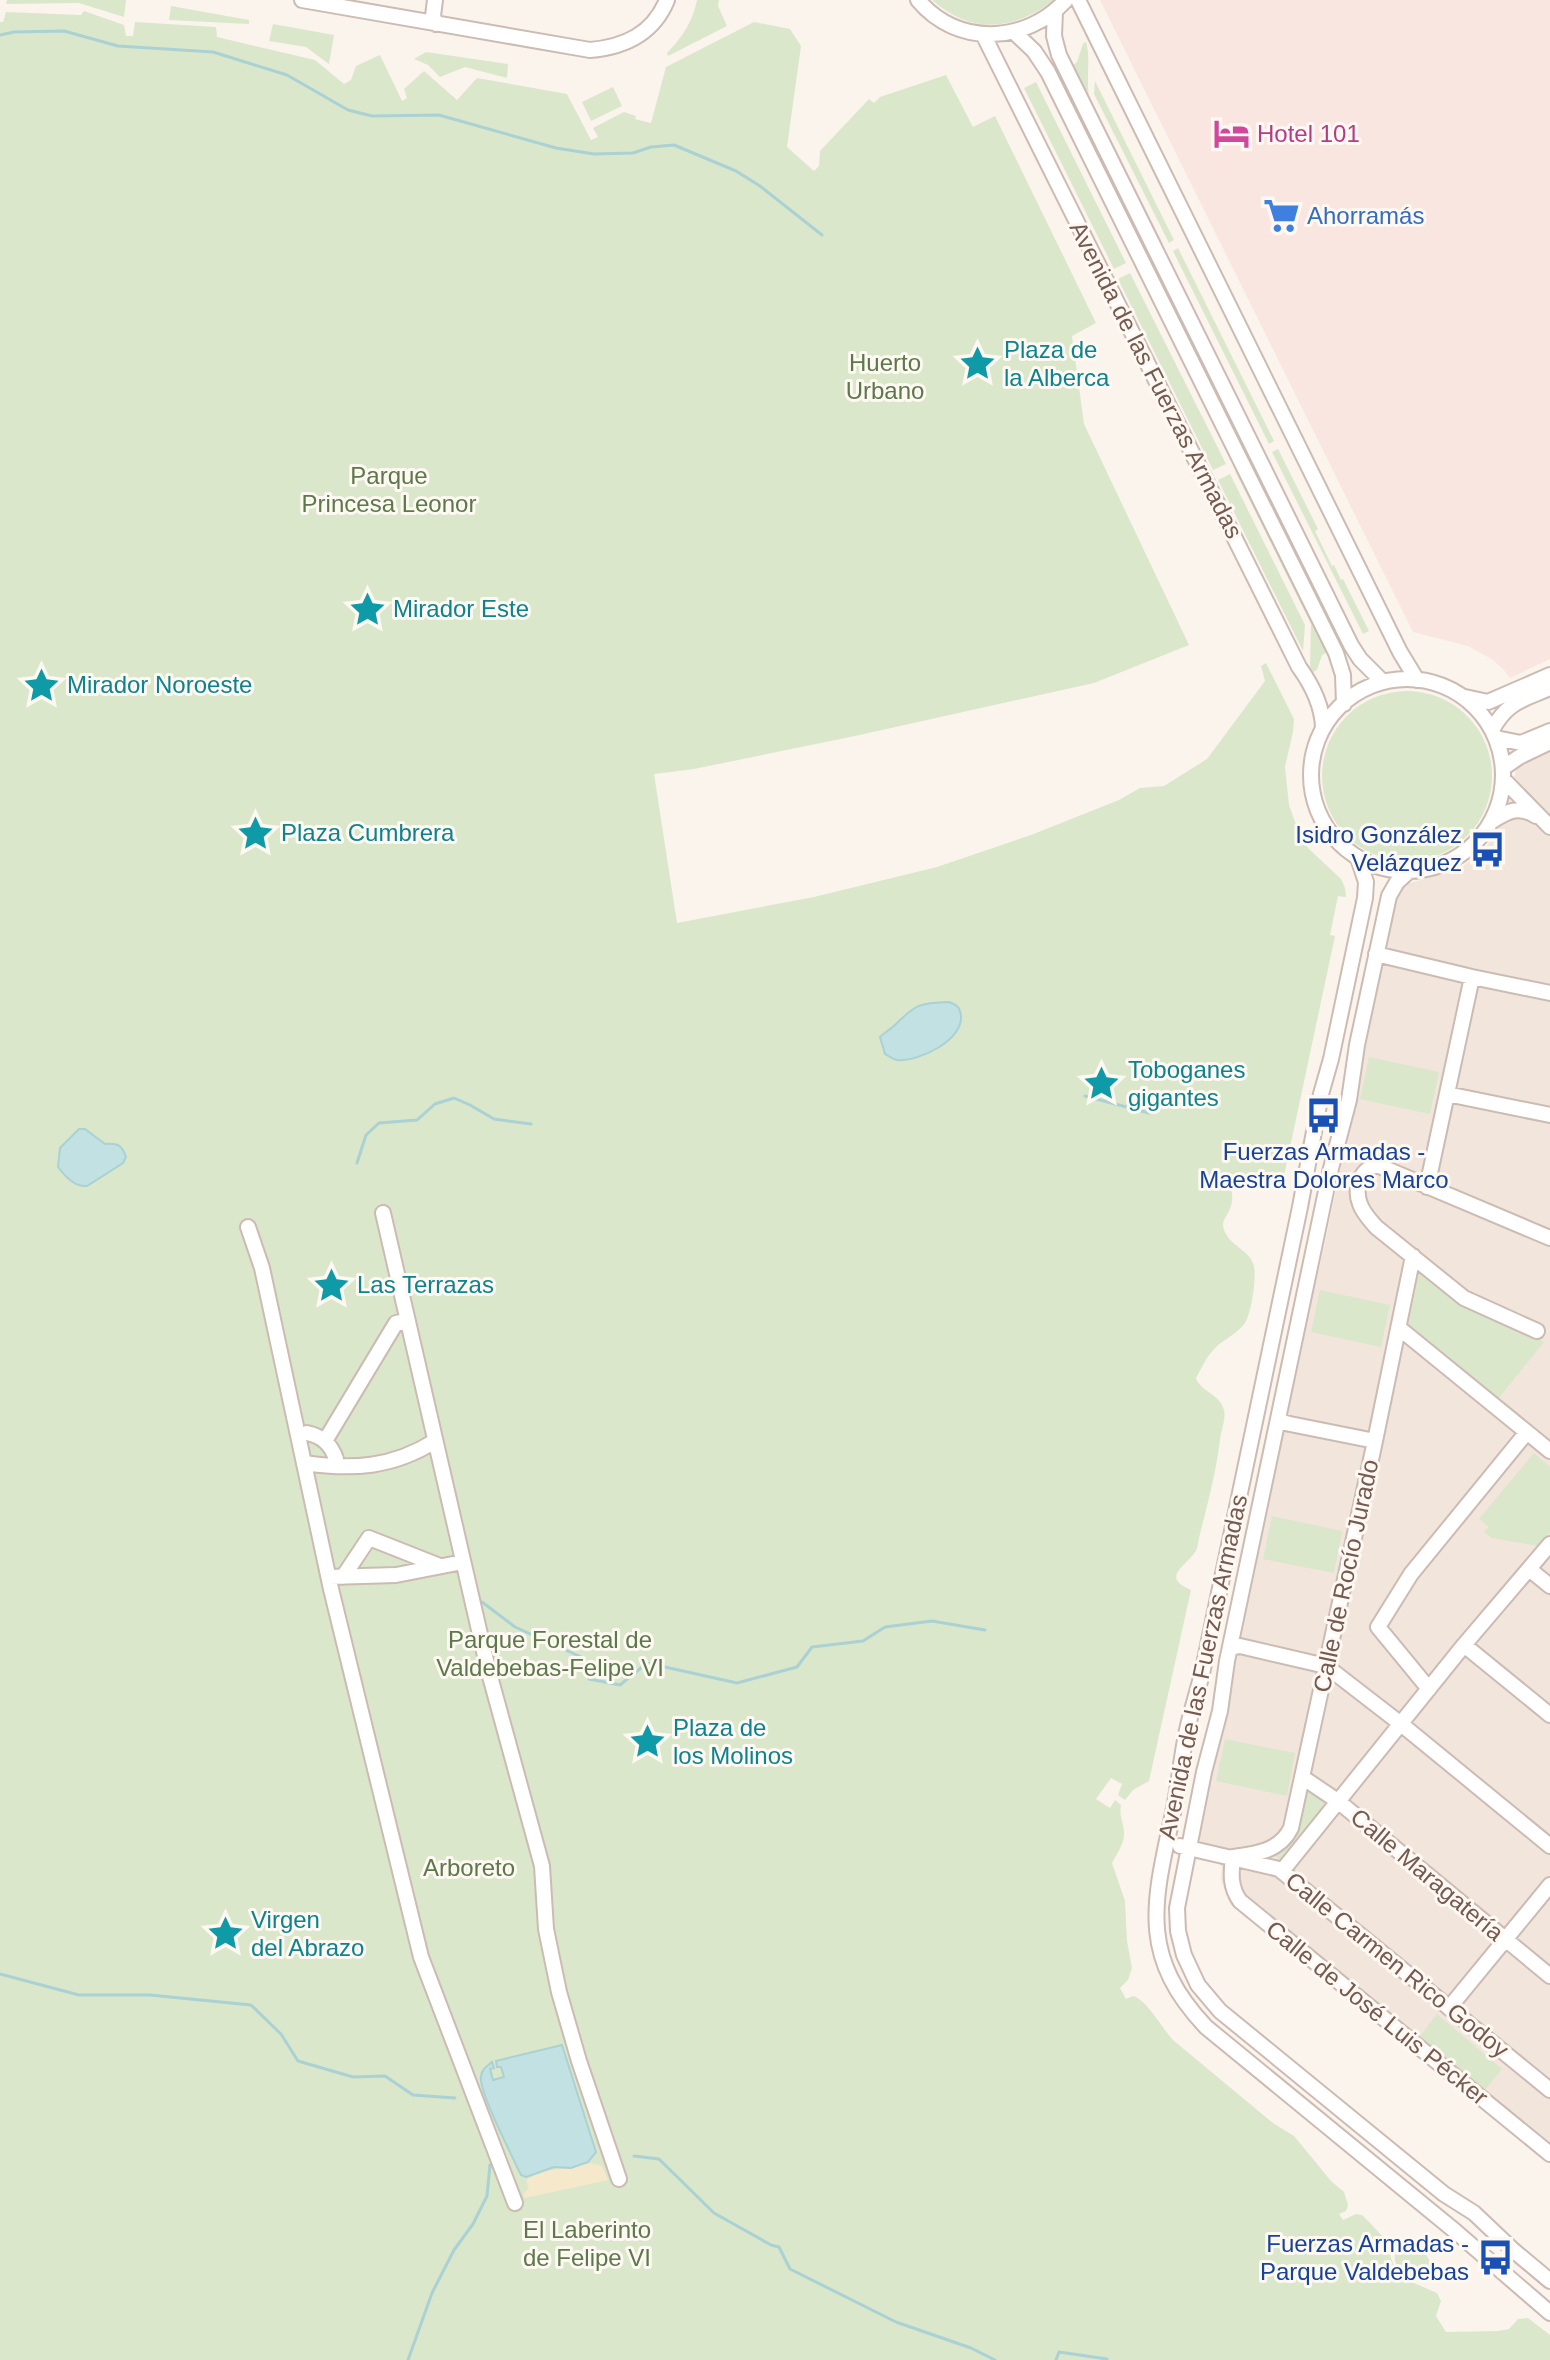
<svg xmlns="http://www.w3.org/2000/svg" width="1550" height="2360" font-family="Arial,sans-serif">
	<rect width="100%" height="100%" fill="#fbf4ec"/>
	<path fill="#f2e5db" d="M1550,747V2163L1230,1904L1221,1880L1222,1867L1193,1832L1259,1523L1325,1243L1399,886L1460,869L1486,847L1503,820L1518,763Z"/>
	<path fill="#f9e6e1" d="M1100,0H1550V659L1510,678L1503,669L1493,660L1468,646L1413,632Z"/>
	<path fill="#dae7cb" d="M7,0H126L124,17L79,3L6,4Z
		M697,0H719L718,6L727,26L668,56L667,53C682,38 693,21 697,0Z
		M932,0H1054C1013,31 972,35 932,0Z
		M171,6L249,20V24L169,20Z
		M84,11L124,25L126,36H133L135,22L216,27L217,37L315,60L344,84L351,80L356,66L380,55L402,101L407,98L404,89L424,71L457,100L477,78L567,94L591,140L598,137L593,128L624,112L636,116L635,119L651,123L666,67L754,22L790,29L801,46L787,147L814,171L819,166L820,151L869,99L874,103L880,97L946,75L973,127L995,116L1096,323L1072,336L1084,424L1189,645L1094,683L855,736L694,769L654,774L677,923L814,897L937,867L1031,835L1119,800L1140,788L1164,786L1207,759L1265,681L1261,666L1266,663L1294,719L1293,732L1285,767L1289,805L1297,827L1308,848L1341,879L1345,888L1346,897L1338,896L1330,935L1335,936L1282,1185L1225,1173C1231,1184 1235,1196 1230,1209C1228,1215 1223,1218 1223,1225C1225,1244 1247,1248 1253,1263C1258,1273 1251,1314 1245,1323C1238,1333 1225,1339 1216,1347C1207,1356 1202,1367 1196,1378C1201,1392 1220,1394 1224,1410C1226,1419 1221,1431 1220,1440C1216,1473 1207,1506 1199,1538C1198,1544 1197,1551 1193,1555C1181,1569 1163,1578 1191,1590L1149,1781L1133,1790L1125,1800L1118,1795L1122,1784L1111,1778L1096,1799L1110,1808L1115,1800L1121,1805C1119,1816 1123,1821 1124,1832C1125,1843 1117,1853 1112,1863L1125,1901L1127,1941L1132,1968L1128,1980L1120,1988L1126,1999L1133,1996C1147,2000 1162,2028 1173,2040L1273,2123L1294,2136L1331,2181L1344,2192L1348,2205L1346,2211L1339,2214L1343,2220L1356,2214L1362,2215L1370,2223L1384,2238L1396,2272L1400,2277L1437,2293L1441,2301L1436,2316L1446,2332L1498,2331L1509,2329L1518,2319L1528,2318L1550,2335V2360H0V22H3L6,12L81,15Z
		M273,24L334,35L329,64L306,47L269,41Z
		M1086,42C1091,58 1086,77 1089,96L1163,244L1161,245L1072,66L1077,62L1083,44Z
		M426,52L508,64L507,78L465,67L440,77L428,65L414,59Z
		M1059,71L1149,252L1145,253L1055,73Z
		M1095,81L1174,240L1169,243L1094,94Z
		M1036,82L1126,263L1114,269L1024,88Z
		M613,87L622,106L591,121L582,102Z
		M1178,248L1274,441L1269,444L1173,251Z
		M1153,260L1249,453L1245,455L1149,262Z
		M1130,273L1226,464L1213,470L1118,279Z
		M1278,449L1318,529L1315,531L1332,566L1334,565L1341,580L1343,579L1369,631L1363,634L1272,452Z
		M1237,470L1328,652L1322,655L1317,670L1313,672L1310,667L1311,624L1235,471Z
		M1230,474L1305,625L1303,651L1218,480Z
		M1322 776a85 85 0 1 1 170 0a85 85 0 1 1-170 0Z
		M1369,1057L1439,1072L1430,1114L1360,1099Z
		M1419,1272L1461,1304L1544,1342L1497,1400L1408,1326Z
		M1320,1290L1390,1305L1381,1347L1311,1332Z
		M1534,1453L1550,1467V1532L1538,1546L1492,1538L1484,1532L1489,1527L1479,1519Z
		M1272,1516L1342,1531L1334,1573L1263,1559Z
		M1225,1739L1295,1753L1287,1796L1216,1781Z
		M1310,1786L1329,1801L1283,1862L1271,1853L1303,1790Z
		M1437,2014L1502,2069L1485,2090L1420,2036Z
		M1405,2244C1420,2245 1429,2254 1432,2269C1413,2295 1377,2257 1405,2244Z"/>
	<path fill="#f6e8cb" d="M591,2163L602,2166L608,2180L525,2198L523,2194L529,2188L526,2180C550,2166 565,2171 591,2163Z"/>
	<path fill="#c2e1e3" stroke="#aad1d3" stroke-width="2" d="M949,1002C957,1005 960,1007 961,1016C963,1040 919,1062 897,1060C892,1059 889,1056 885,1054L880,1037C885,1032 891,1029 896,1024C916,1004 920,1003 949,1002Z
		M79,1129H85L105,1144C118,1143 122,1145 126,1157L123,1163L87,1186C74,1187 65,1176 58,1167L60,1148Z
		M562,2045L596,2152L588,2162L571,2168L554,2167L526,2177L521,2175L517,2167C510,2151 478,2090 481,2076C482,2069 487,2066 492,2062L494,2068L490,2069L493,2080L504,2077L501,2067H497L496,2061Z"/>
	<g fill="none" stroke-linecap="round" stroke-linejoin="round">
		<path stroke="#aad1d3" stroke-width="3" d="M0,35L14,32L64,31L118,46L213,52L287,75L348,110L372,116L439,115L556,148L594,154L633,153L651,147L674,145L736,171L760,186L822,235
			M1085,1096L1149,1113
			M357,1163L366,1135L379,1123L417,1120L435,1104L454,1098L470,1105L494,1119L531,1124
			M482,1602L515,1627L581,1657L589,1679L620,1685L647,1663L737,1683L797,1667L812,1647L863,1641L885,1627L932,1621L985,1630
			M0,1974L79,1995H150L251,2005L281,2034L298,2061L353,2077L385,2076L413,2095L455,2098
			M634,2156L659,2159L714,2213L771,2245L779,2247L790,2269L896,2322L971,2348L995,2360
			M408,2360L432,2293L454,2250L473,2224L487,2196L490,2165
			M1056,2360L1059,2352L1107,2359"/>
		<defs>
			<path id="minor" d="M302,0L590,50C625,47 653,34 667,0
				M435,0L433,16L436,24
				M918,0C957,47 1026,44 1066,0
				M1078,0L1400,652L1417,680
				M1055,11L1054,36L1059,55L1351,645L1360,659L1383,682
				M1014,32L1034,51L1048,72L1336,653L1343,675L1344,704
				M983,34L1299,667C1312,685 1322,705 1323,727
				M1311 775a96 96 0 1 1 192 0a96 96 0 1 1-192 0Z
				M1465,697L1488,702L1550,675
				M1492,730C1507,702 1522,700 1550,688
				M1496,738L1521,743L1550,731
				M1503,768L1519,757L1550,742
				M1503,779L1550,827
				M1492,821C1508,811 1519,805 1536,816
				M1358,858L1366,882L1365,898L1331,1059L1321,1094L1300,1207L1203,1669C1198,1692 1190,1713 1186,1735C1181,1759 1179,1784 1174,1808C1155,1898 1136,1953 1206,2027L1455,2231L1550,2313
				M1408,872L1397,882L1389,896L1357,1045L1349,1100L1330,1172L1227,1661L1220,1711L1204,1772L1177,1908L1178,1931L1184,1955L1198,1985L1220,2011L1444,2194L1474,2213L1513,2250L1550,2281
				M1376,954L1472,977L1550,993
				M1447,1094L1550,1115
				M1427,1187L1472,977
				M383,1213L488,1669L542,1866L546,1929L559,1992L579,2061L619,2179
				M248,1227L262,1268L331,1589L421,1957L515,2203
				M1399,1328L1550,1451
				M1537,1331L1464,1298L1376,1227C1370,1220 1363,1213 1360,1204C1354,1189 1360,1169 1377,1165L1550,1238
				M1279,1418L1282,1422L1290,1424L1375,1441
				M307,1433C322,1436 331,1444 336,1459
				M325,1441L396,1323L407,1321
				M304,1463C352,1470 392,1468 435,1441
				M1529,1569L1550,1586
				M329,1577L396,1575L463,1562
				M343,1577L369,1538L440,1566
				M1464,1645L1550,1715
				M1230,1648L1240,1646L1326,1666L1401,1724L1550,1846
				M1429,1689L1378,1627L1411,1574L1527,1432
				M1302,1777L1339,1802L1550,1976
				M1180,1846L1279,1869L1550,2090
				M1233,1857C1256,1854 1280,1851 1291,1828L1375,1441L1413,1256
				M1233,1857C1231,1874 1230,1887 1240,1901L1550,2154
				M1282,1871L1464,1645L1550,1544
				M1449,2008L1550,1885"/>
		</defs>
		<use href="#minor" stroke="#ccbbb3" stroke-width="18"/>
		<use href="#minor" stroke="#fff" stroke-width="14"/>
	</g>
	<defs>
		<symbol id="hotel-bare" viewBox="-9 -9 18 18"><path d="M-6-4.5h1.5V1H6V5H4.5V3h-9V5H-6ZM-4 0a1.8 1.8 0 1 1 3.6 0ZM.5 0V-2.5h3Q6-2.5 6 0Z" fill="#d1479c" stroke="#fdf8f2" stroke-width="2.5" paint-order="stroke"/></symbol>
		<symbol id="supermarket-bare" viewBox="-9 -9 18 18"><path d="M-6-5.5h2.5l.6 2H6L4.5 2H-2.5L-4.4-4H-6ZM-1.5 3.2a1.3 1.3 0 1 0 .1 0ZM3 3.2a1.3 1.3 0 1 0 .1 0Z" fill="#3f7fe0" stroke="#fdf8f2" stroke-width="2.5" paint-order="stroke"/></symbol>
		<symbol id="sight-bare" viewBox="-9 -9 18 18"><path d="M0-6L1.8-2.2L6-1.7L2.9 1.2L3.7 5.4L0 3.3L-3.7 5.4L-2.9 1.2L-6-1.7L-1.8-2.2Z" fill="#0f9aa8" stroke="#fdf8f2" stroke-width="2.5" paint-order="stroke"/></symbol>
		<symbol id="bus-bare" viewBox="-9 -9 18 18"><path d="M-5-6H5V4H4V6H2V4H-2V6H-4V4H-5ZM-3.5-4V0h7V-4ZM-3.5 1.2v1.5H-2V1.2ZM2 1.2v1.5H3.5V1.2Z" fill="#1a4fb4" stroke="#fdf8f2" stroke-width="2.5" paint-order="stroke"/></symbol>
	</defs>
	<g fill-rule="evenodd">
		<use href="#hotel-bare" x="1206" y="108" width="51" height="51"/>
		<use href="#supermarket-bare" x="1256" y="190" width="51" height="51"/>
		<use href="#sight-bare" x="952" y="338" width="51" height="51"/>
		<use href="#sight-bare" x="342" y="584" width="51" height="51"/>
		<use href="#sight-bare" x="16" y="660" width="51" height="51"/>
		<use href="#sight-bare" x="230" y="808" width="51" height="51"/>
		<use href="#bus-bare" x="1462" y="824" width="51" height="51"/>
		<use href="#sight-bare" x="1076" y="1058" width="51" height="51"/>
		<use href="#bus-bare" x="1298" y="1090" width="51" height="51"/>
		<use href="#sight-bare" x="306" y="1260" width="51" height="51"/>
		<use href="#sight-bare" x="622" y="1716" width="51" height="51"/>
		<use href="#sight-bare" x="200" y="1908" width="51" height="51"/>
		<use href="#bus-bare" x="1470" y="2232" width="51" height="51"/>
	</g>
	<g text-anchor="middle" stroke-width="6" stroke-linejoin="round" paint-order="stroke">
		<g font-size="24" fill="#b23c85" stroke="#fdf8f2" text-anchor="start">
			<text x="1257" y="142">Hotel 101</text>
		</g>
		<g font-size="24" fill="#366cbe" stroke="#fdf8f2" text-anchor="start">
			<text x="1307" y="224">Ahorramás</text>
		</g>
		<g font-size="24" fill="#0d838f" stroke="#fdf8f2" text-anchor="start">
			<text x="1004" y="358">Plaza de<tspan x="1004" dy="28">la Alberca</tspan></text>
			<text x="393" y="617">Mirador Este</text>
			<text x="67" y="693">Mirador Noroeste</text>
			<text x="281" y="841">Plaza Cumbrera</text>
			<text x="1128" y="1078">Toboganes<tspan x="1128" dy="28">gigantes</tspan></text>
			<text x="357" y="1293">Las Terrazas</text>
			<text x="673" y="1736">Plaza de<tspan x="673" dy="28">los Molinos</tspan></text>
			<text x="251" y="1928">Virgen<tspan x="251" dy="28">del Abrazo</tspan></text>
		</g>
		<g font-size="24" fill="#5d784b" stroke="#fdf8f2">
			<text x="885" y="371">Huerto<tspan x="885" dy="28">Urbano</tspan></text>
			<text x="389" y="484">Parque<tspan x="389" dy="28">Princesa Leonor</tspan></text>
			<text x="550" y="1648">Parque Forestal de<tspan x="550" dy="28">Valdebebas-Felipe VI</tspan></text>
			<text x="469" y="1876">Arboreto</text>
			<text x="587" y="2238">El Laberinto<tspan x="587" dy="28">de Felipe VI</tspan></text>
		</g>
		<g font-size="24" fill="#745a51" stroke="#fdf8f2">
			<text transform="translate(1156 380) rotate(63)" y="8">Avenida de las Fuerzas Armadas</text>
			<text transform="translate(1346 1576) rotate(-78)" y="8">Calle de Rocío Jurado</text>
			<text transform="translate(1203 1667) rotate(-78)" y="8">Avenida de las Fuerzas Armadas</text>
			<text transform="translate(1427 1875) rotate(40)" y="8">Calle Maragatería</text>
			<text transform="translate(1397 1965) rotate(39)" y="8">Calle Carmen Rico Godoy</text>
			<text transform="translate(1377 2013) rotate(39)" y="8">Calle de José Luis Pécker</text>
		</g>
		<g font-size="24" fill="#164399" stroke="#fdf8f2" text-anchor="end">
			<text x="1462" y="843">Isidro González<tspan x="1462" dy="28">Velázquez</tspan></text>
			<text x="1324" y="1160" text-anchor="middle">Fuerzas Armadas -<tspan x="1324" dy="28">Maestra Dolores Marco</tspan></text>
			<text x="1469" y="2252">Fuerzas Armadas -<tspan x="1469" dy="28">Parque Valdebebas</tspan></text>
		</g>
	</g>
</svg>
